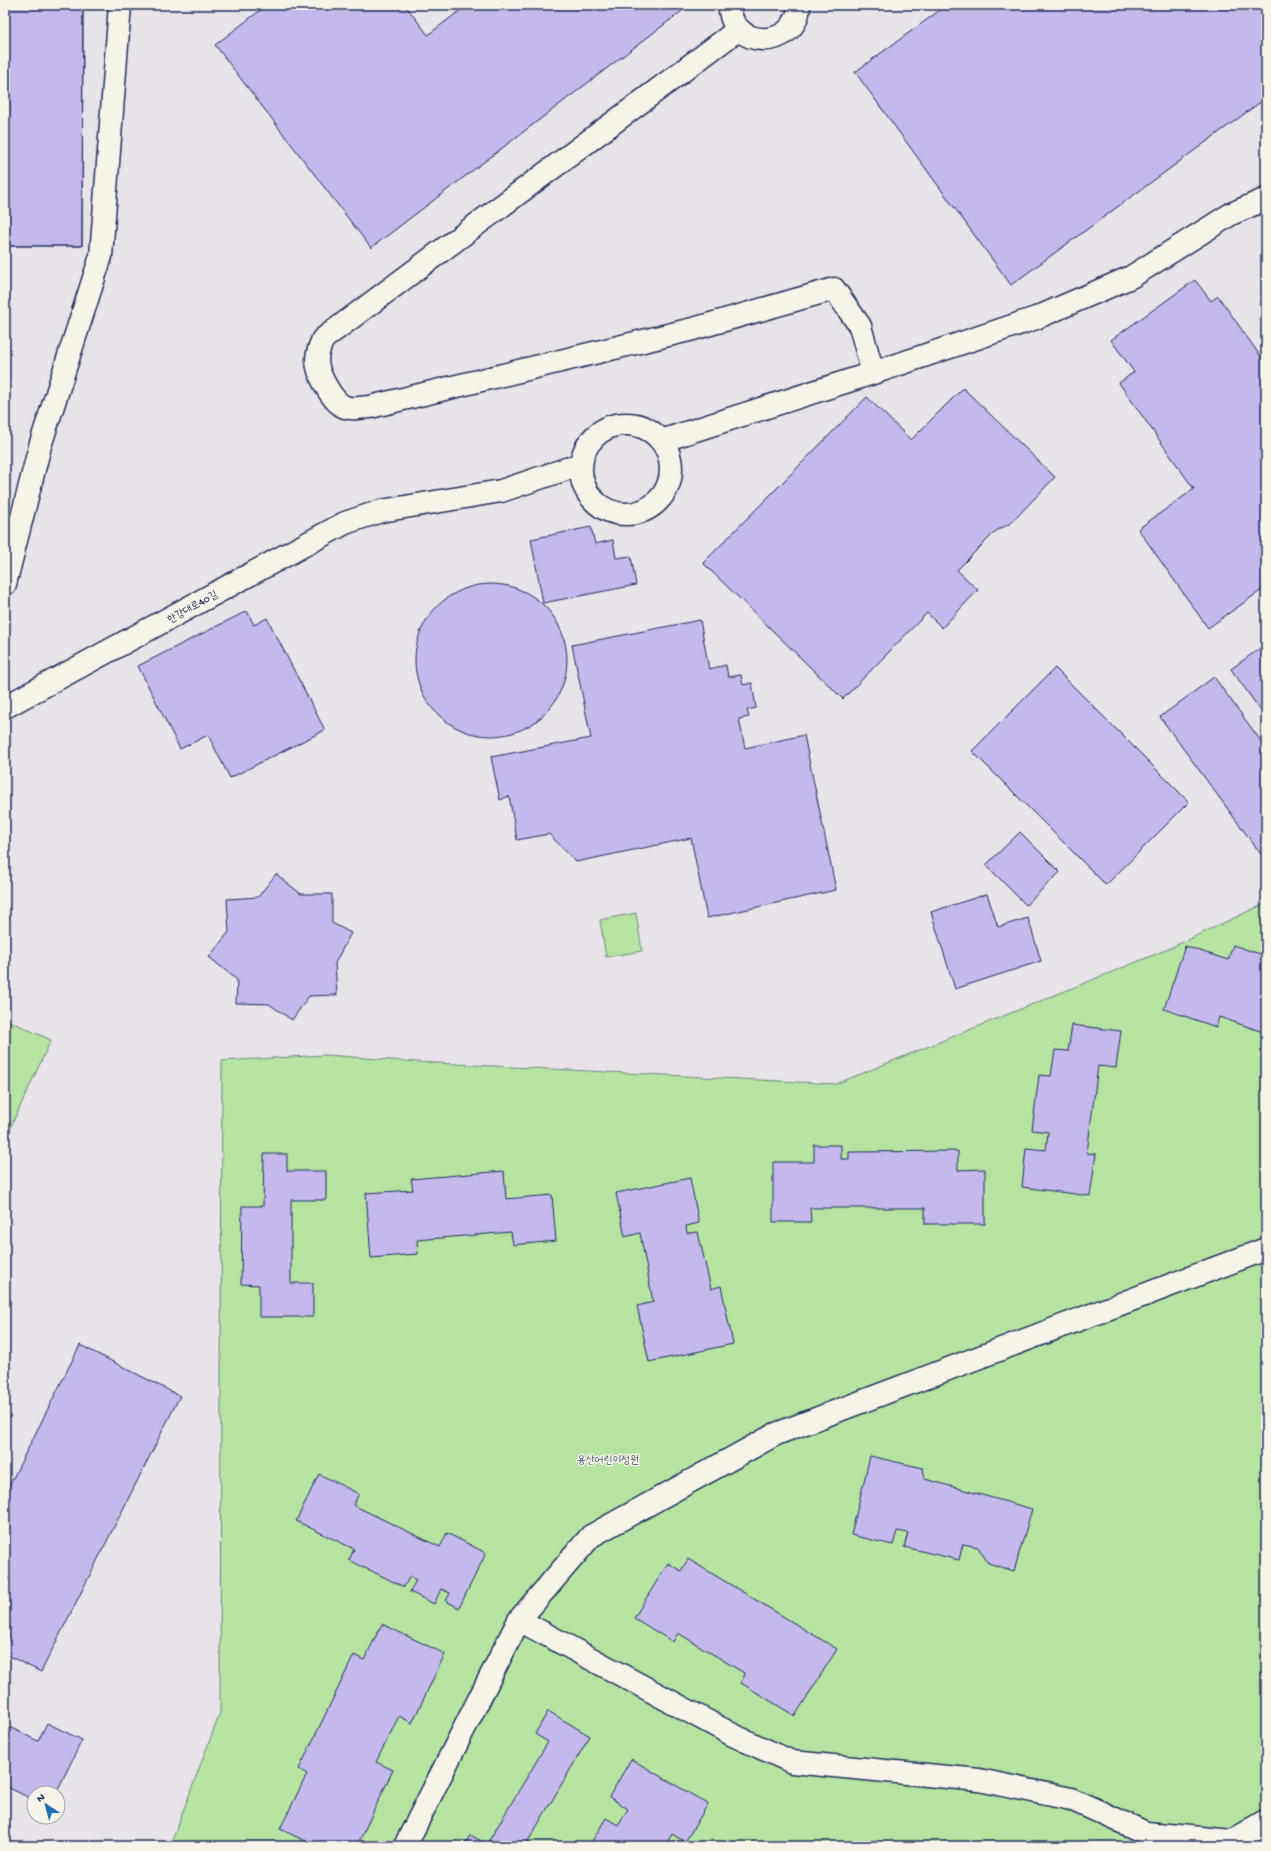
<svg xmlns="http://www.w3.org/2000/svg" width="1271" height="1851" font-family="'Gochi Hand','Poor Story',sans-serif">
	<rect width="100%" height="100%" fill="#e8e2e9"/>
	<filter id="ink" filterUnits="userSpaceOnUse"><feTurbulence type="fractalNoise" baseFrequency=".025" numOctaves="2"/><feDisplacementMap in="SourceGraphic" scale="8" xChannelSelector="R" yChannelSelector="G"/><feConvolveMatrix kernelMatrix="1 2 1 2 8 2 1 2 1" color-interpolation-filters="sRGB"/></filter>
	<g filter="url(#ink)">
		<path fill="#b6e3a1" stroke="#688980" d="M1266,903V1845L170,1846L220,1713L222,1061L326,1055L417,1062L836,1084L1166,950Z
			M636,913L642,951L606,957L600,920Z
			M5,1019L51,1040L6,1137H5Z"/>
		<path fill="#c4b9ea" stroke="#1b2f5e" d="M5,5H83L82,246H5V174H9L10,83H5L7,30H5Z
			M5,5H83L82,246H5Z
			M267,5H405L428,35L467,5H684L686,8L371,248L215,45Z
			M947,5H1266V98L1011,285L855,72Z
			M1195,280L1211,301L1218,296L1266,364V587L1208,628L1138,529L1194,489L1119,383L1134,372L1111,340Z
			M963,388L1055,477L1011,523L996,531L957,570L978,590L942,628L927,613L843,699L703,563L867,397L911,440Z
			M591,527L595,544L613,540L616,558L631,556L636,585L543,603L531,539Z
			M415 660a76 76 0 1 1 152 0a76 76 0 1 1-152 0Z
			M247,611L254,625L267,618L325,730L230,778L208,735L180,749L138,666Z
			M700,620L709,669L726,665L728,677L741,675L743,685L752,683L756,708L747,710L749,717L739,719L745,748L804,735L836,890L707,918L691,838L576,862L549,834L517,840L509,796L500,800L491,757L591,738L572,645Z
			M1266,644V718L1231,669Z
			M1055,668L1189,802L1106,885L972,751Z
			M1214,677L1266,748V861L1160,717Z
			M1020,832L1060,872L1026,905L986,865Z
			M276,874L301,894H332V923L351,933L335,963L337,995L309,996L292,1020L269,1004L236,1003L237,980L209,957L229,932L227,899L258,897Z
			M987,894L998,927L1028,918L1041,961L955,989L931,912Z
			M1233,945L1266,956V1033L1219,1017L1216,1027L1164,1009L1185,946L1228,960Z
			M1072,1025L1121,1031L1116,1068L1098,1066L1087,1153L1096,1154L1090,1196L1022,1187L1026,1148L1046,1150L1048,1132L1032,1130L1039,1075L1051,1076L1055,1050L1068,1051Z
			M814,1145H841V1159H849V1152L958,1151V1170L985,1169V1224H925V1208H810L811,1222H773V1162H814Z
			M264,1154H287V1171H326V1200H291V1283H313V1317H259V1285L241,1284L242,1206H263Z
			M504,1171L506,1199L552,1195L556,1241L513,1245L511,1232L417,1240L418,1254L371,1258L366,1193L413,1190L411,1179Z
			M690,1178L699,1223L686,1226L687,1233L698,1232L711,1289L721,1286L733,1344L649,1362L637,1306L653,1302L640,1233L625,1237L616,1193Z
			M80,1345L180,1396L41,1672L5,1654V1494Z
			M870,1456L923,1468L925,1479L1032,1509L1014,1571L988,1563L978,1547L963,1544L959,1560L904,1547L908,1533L897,1531L893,1545L851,1535Z
			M319,1474L359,1494L353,1505L440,1547L447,1533L486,1553L459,1608L446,1601L450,1593L441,1589L434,1604L410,1592L416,1580L410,1576L404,1587L349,1560L354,1549L296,1521Z
			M688,1559L837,1649L795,1716L741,1683L744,1673L678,1633L673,1642L634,1618L668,1563L681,1571Z
			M382,1624L445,1654L412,1723L399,1716L376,1762L393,1770L357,1846H316L280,1829L307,1774L299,1769L354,1655L364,1660Z
			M548,1711L590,1736L527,1843L533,1846H464L470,1835L487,1844L548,1742L535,1734Z
			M47,1723L82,1740L56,1793H34V1800L5,1786V1725L38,1741Z
			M631,1759L708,1804L685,1842L672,1834L665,1846H589L606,1818L618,1825L628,1809L609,1797Z
			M875,1840L877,1846H858Z"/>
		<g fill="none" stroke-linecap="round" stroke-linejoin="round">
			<defs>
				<path id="minor" d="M730,5C728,49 797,52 799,5
					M739,29L323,339C320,346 317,352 317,360C317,373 332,402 345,407C353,410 362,407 370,407L693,329L834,289L860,326L873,373
					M581 469a45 45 0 1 1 90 0a45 45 0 1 1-90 0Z
					M661,441L873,373L1036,318L1131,277L1231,214L1266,199
					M5,584L40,446L101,256L120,5
					M5,707L345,523L381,511L501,491L581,464
					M519,1620L733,1735L792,1762L979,1780L1071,1799L1146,1833L1234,1841
					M405,1846L519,1620L591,1536L776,1434L1266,1249
					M1225,1846L1266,1822"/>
			</defs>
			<use href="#minor" stroke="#1b2f5e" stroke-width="25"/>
			<use href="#minor" stroke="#f7f3e8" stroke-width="22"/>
		</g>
	</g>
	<g text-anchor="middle" stroke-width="3" stroke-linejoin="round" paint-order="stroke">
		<g font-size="11" fill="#1b2f5e" stroke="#f7f3e8">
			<text transform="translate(192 606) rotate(-29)" y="4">한강대로40길</text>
		</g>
		<g font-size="11" fill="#3a536b" stroke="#f7f3e8">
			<text x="608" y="1463">용산어린이정원</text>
		</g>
	</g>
	<rect width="1271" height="1851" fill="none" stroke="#f7f3e8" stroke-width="20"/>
	<rect x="10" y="10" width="1251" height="1831" fill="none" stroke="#1b2f5e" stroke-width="1.5" filter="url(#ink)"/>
	<g transform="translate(46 1805) rotate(324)"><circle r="19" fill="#f7f3e8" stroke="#9fa5b1"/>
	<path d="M0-3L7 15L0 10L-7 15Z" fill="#1f6fb2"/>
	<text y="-6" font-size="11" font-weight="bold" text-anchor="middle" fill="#1b2f5e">N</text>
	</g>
</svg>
